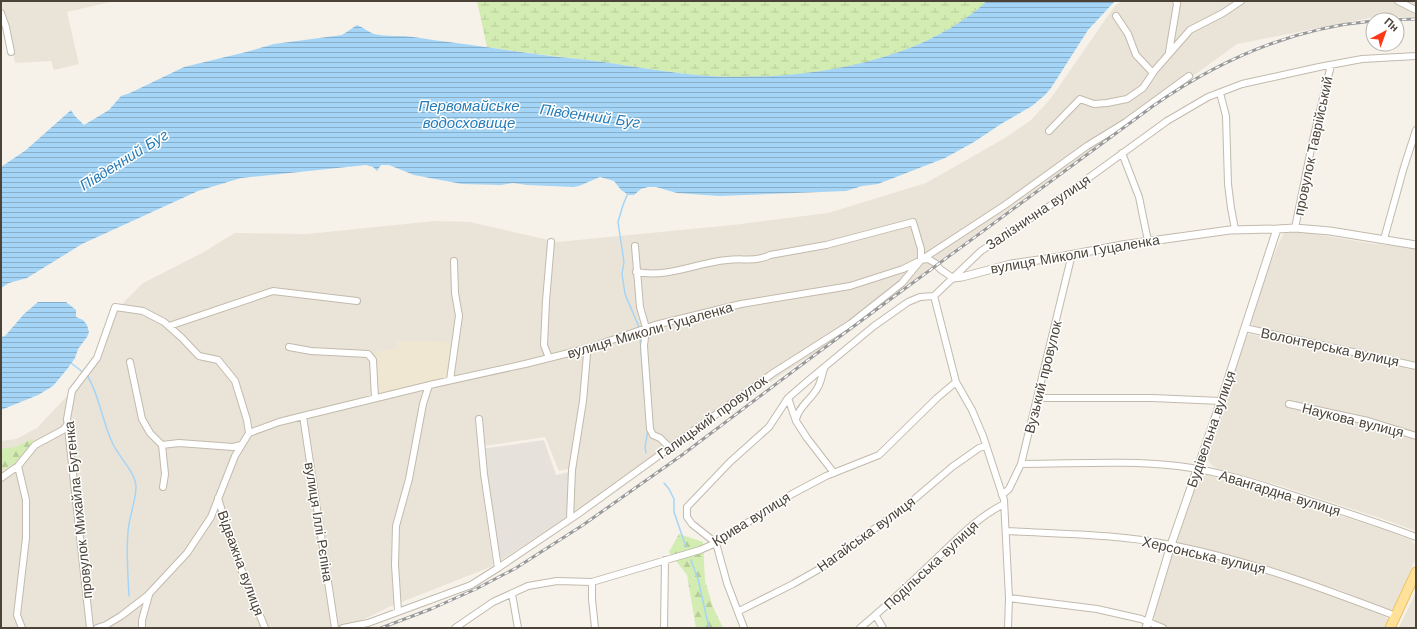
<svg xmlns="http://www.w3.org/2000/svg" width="1417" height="629" font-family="'Work Sans',sans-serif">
	<defs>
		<pattern id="forest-firs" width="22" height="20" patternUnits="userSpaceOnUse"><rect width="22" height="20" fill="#d2ecb1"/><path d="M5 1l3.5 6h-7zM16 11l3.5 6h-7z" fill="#b6cc99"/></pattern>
		<pattern id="wetland-marsh" width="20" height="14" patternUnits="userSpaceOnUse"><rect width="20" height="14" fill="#d2ecb1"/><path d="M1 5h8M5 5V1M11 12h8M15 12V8" fill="none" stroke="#b6cc99"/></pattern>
		<pattern id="water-rules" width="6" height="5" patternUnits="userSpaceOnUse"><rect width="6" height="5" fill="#a4d5f6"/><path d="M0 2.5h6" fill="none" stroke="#88aec8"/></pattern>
	</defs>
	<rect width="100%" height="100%" fill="#f6f2ea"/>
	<path fill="#eae4d8" d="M1,1H115L67,12L79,64L54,70L51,61L15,63L12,45Z
		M1121,1H1416V17H1374L1237,44L1004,213L831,342L573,513L572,468L559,471L545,437L477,447L493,566L389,607L346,628H1V441L16,439L37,428L83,379L99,345L111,315L143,283L202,253L235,233L307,234L435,221L470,222L557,242L733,225L828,213L926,183L1005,138L1031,120L1051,98L1114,7Z
		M1297,231L1375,244L1416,248V362L1377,353L1304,339L1254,327L1251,322V317L1264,278L1282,236L1285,233Z
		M1249,334L1386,362L1416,371V433L1289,401L1287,402L1285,405L1313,413L1371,425L1416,439V531L1383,519L1281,486L1219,469L1214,467L1209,462L1208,457L1211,443L1246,336Z
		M1201,473L1367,524L1386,530L1411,540L1416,545V558L1393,609L1389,611L1340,590L1302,579L1256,563L1183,545L1179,543L1177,539L1198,476Z
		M1177,549L1282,577L1382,615L1389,619L1385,628H1171L1159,625L1155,622L1154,615L1173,551Z
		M1416,592V628H1399L1400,625Z"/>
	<path fill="#e6e1db" d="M544,440L556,475L569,472L567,517L501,560L481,449Z"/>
	<path fill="#f0e7d3" d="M399,341H434L451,343L446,378L380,394L378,391L375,367L376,352L398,348L396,342Z"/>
	<path fill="url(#forest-firs)" d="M32,439L34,444C25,453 14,466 1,470V449L15,447Z
		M679,534L703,542L705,581L713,607L723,628H696L687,575L669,552Z"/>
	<path fill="url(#wetland-marsh)" d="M477,1H987C918,65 799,82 708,76C670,73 633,66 595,61C559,56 523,53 487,47Z"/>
	<path fill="url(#water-rules)" d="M987,1H1115L1088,30L1051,88L1045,95L1032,106L1001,124L974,142L945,158L878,184L862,186L846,191L719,196L677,193L656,187H648L641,189L634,195H629L621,190L614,181L600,177L579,186L573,187L527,185L513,183L501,185L462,184L414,175L389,165H381L377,171L373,167L366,165L241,178L198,191L82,244L27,278L9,283L1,288V167L26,150L71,110L74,115L84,125L109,110L121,96L130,93L184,67L246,52L274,44L342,35L357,25C363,27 368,32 374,34C384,36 394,36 404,36C414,37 423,38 433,40C482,46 530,54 579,59C623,64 665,73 709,76C800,81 918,65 987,1Z
		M38,302H66L76,310V317L83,320L87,325L89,332L87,337L78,349L75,358L68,368L53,386L38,395L1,410V337L5,336L24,314Z"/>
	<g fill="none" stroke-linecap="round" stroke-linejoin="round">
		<path stroke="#a4d5f6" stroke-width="1.5" d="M628,193L623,205L618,222L624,262L622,274L625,294L639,327
			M640,337L645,402
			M71,363L84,373
			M87,375C100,396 102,422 113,444C119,457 135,472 136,486C136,502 129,516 128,532C126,553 128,575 129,596
			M646,453L645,447L648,430
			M664,483L669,489L674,499V512L686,547
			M691,560L698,579L709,628"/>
		<defs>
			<path id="minor" d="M1398,1L1416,10
				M1,13L6,27L11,52
				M1116,16L1128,34L1136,55L1153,73
				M1169,52L1177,4L1176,1
				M1220,93L1226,116L1228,184L1231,208L1235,229
				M1049,131L1080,99L1094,104L1107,103L1127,99L1143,88L1155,70L1190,30L1223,13L1241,1
				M1122,153L1139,197L1148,241
				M1295,228L1312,144L1331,65
				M1384,239L1404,167L1416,130
				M635,246L640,307L646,328L644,346L650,429L653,435L660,438L669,447
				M636,272C670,278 695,263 727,260C742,258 756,262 770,255L826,245L913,222L921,249V260
				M934,296L956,382L972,410L983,436L1004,500L1009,598L1008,628
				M169,326L273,291L357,301
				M1245,328L1416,366
				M289,347L311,351L368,354L373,360L375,398
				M549,358L544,345L546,301L551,242
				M130,362L142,419L150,433L162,445L179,443L233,447L241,445
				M450,380L459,316L455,293L454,261
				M788,398L796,421L807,438L834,473
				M1038,398H1152L1221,401
				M1289,404L1368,421L1416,436
				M303,416L335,628
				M479,419L484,474L498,568
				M796,419C799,406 812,399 818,387C821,382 822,374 824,369
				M162,445L165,474L163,487
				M1021,464C1073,464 1126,460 1178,466C1219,471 1259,484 1298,497C1338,510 1377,522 1416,537
				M18,466L26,500V538L17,615L22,628
				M1,478L18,466L35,445L63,430L67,425
				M1002,495L1009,489L1021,464L1072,254
				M218,498L235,554L265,628
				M570,519L572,470L583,401L587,354L589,348
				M1006,531C1059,534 1118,534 1171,545C1248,560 1322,588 1396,616
				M592,582V599L595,628
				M512,594L518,628
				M1009,598L1097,609L1141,619L1163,628
				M398,611L395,565L396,526L409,479L423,404L429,385
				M739,611L793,584L821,568L911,502L952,467L979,448L986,446
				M876,616L883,628
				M90,628L67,419L72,391L97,358L115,307L143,311L164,322L182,338L199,356L218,360L235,381L247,420L249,433
				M97,628L106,625L121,616L147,596L187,553L211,517L235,456L249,433L279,422L303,416L434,384L525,364L589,348L655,325L741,304L850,286L903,269L921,260L928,259L935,263L940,269L953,278
				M142,628V620L149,595
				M343,628L368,623L471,585L498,568L578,514L773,373L850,324L902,283L921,260L1005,205L1087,146L1126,122L1189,76
				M455,628L493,602L528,586L557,581L592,582L700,550L716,543L792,494L826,476L879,455L937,398L956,382
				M664,628L665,560
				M744,628L727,583L716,543L692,524L687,517V507L730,462L769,427L788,398L810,379L874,326L908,302L920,297L934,296L981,251L1054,203L1167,121L1208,97L1242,84L1319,67L1362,59L1416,56
				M860,628C887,606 912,582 937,558C958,538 978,517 1004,504"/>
			<path id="tertiary" d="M953,278L962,277L1011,264L1059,257L1122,245L1230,230L1277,229L1295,228L1330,231L1416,245
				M1146,628L1171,545L1221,401L1277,229"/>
			<path id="primary" d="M1390,628L1416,572"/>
		</defs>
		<use href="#minor" stroke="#c2baac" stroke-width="8"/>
		<use href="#tertiary" stroke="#c2baac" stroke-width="9"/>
		<use href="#primary" stroke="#ecc162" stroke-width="11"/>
		<use href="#minor" stroke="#fff" stroke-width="6"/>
		<use href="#tertiary" stroke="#fff" stroke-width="7"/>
		<use href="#primary" stroke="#ffe19a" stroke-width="9"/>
		<defs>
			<path id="rail" d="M1384,20L1416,19
				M381,628L431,609L476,589L516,568L583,525L682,455L812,357L1153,106C1219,60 1292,28 1373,21"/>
		</defs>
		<use href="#rail" stroke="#999" stroke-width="3"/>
		<use href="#rail" stroke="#fff" stroke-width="1.5" stroke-dasharray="4.5" stroke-linecap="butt"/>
	</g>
	<g text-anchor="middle" stroke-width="3" stroke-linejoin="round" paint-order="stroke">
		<g font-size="14" fill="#4b4337" stroke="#fff">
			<text transform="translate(1313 146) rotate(-78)" y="5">провулок Таврійський</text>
			<text transform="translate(1038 212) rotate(-34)" y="5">Залізнична вулиця</text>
			<text transform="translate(1075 254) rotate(-10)" y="5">вулиця Миколи Гуцаленка</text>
			<text transform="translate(650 330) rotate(-16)" y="5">вулиця Миколи Гуцаленка</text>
			<text transform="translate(1330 347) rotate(12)" y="5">Волонтерська вулиця</text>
			<text transform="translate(1043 377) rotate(-76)" y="5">Вузький провулок</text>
			<text transform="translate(712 417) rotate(-36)" y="5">Галицький провулок</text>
			<text transform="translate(1353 420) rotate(14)" y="5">Наукова вулиця</text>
			<text transform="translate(1211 429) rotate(-71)" y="5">Будівельна вулиця</text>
			<text transform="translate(1280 493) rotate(17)" y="5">Авангардна вулиця</text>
			<text transform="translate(78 510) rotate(-96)" y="5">провулок Михайла Бутенка</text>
			<text transform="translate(751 519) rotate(-32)" y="5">Крива вулиця</text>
			<text transform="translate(319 522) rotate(81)" y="5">вулиця Іллі Рєпіна</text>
			<text transform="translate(866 534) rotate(-36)" y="5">Нагайська вулиця</text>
			<text transform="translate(1204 555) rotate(13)" y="5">Херсонська вулиця</text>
			<text transform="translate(241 563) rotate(70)" y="5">Відважна вулиця</text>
			<text transform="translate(931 565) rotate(-43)" y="5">Подільська вулиця</text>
		</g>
		<g font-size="15" font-style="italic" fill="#277cb7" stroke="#fff">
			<text x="469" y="111">Первомайське<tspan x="469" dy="17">водосховище</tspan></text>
			<text transform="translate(590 116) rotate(8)" y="5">Південний Буг</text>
			<text transform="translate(124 160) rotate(-32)" y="5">Південний Буг</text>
		</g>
	</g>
	<rect width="1417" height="629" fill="none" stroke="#4b4337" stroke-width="4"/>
	<g transform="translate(1385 32) rotate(41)"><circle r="19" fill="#ffffff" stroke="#b7b4af"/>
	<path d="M0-3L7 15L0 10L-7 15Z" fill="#ff3818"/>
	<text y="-6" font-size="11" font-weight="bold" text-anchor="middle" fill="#4b4337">Пн</text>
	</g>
</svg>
